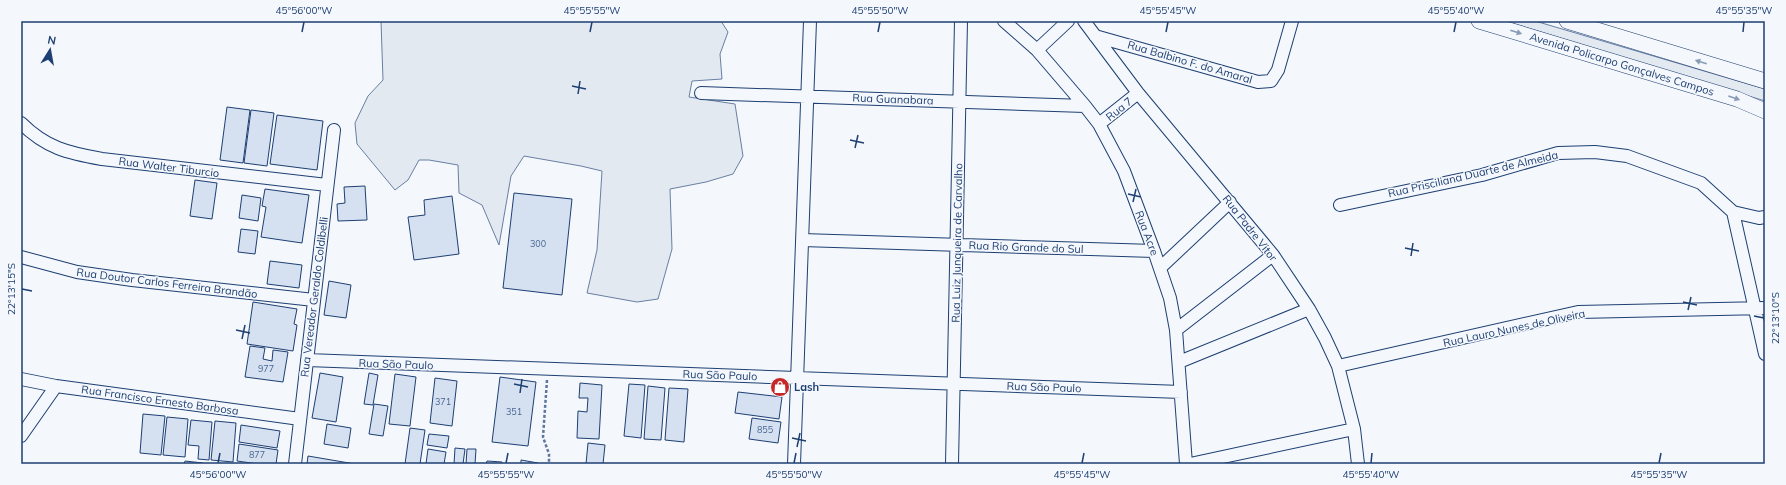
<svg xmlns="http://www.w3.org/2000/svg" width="1786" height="485" font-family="Mulish,sans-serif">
	<rect width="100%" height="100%" fill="#f4f7fb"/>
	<path fill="#e3e9f0" stroke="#687fa3" d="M381,21H721L728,32L720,54L722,79L692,81L689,97L735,104L743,156L733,174L706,182L670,189L672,249L658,299L637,302L587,293L597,250L602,171L581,166L524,156L511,176L499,245L482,205L459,193L458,165L429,160H419L408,180L395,190L357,144L355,123L368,96L383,80Z
		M1505,21H1535L1765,89V101Z"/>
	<path fill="#d5e0f0" stroke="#1d3f73" d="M227,107L250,110L243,163L220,160Z
		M251,110L274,113L267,166L244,163Z
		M277,115L323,121L317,170L270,164Z
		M195,180L217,183L212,219L190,216Z
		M365,186L367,220L338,221L337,204L345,203L344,187Z
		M265,189L309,195L302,243L261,237L266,207L262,206Z
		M514,193L572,199L562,295L503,288Z
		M242,195L261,198L258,221L239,218Z
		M452,196L459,254L414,260L408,217L425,215L424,200Z
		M241,229L258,231L255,254L238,252Z
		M270,261L302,265L299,288L267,284Z
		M329,281L351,285L346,318L324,315Z
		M253,302L297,309L294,324L297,325L293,351L247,344Z
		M250,346L265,348L263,359L272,361L273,350L288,352L283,382L245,377Z
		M320,373L343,377L336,422L312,418Z
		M369,373L378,375L373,405L364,404Z
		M395,374L416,377L410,426L389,424Z
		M500,377L536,382L528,446L492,442Z
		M435,378L457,381L452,426L430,423Z
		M580,383L602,385L599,439L577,438L578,411L587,412L588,398H579Z
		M629,384L645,385L641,438L624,436Z
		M648,386L665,388L661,440L644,439Z
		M669,388L688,389L684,442L665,440Z
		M738,392L782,397L779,419L735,413Z
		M374,404L388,406L383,436L369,434Z
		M143,414L165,416L161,455L140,453Z
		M167,417L188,419L185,457L163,455Z
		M752,418L781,422L778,443L749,439Z
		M191,420L212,422L209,460L198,459L199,446L188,445Z
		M215,421L236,423L233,462L211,460Z
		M327,424L351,428L348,448L324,444Z
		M241,425L280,431L277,448L239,442Z
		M410,428L425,430L420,464H405Z
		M429,434L449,436L447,448L427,445Z
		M588,443L605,445L603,464H586Z
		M239,444L278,450L276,464H258L237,461Z
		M455,448L465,449L463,464H454Z
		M428,449L446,452L444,464H426Z
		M467,449H476L475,464H466Z
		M308,456L355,464H307Z
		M521,460L538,463V464H521Z
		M185,461L203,463V464H184Z
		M487,461L502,462V464H486Z"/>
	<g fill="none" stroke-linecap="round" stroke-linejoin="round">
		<defs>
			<path id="minor" d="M1004,21L1037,50L1085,106L1099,124L1124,171L1154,251L1170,298L1176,330L1186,464
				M1084,21L1138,93L1273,255L1309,309L1325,338L1338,366L1354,429L1358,464
				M1095,36L1258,82L1271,81L1278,70L1292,21
				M1037,50L1068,21
				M701,93L1085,106
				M21,123C46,148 68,153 102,159L327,185
				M1099,124L1138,93
				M1340,205L1482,175L1558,153L1595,152L1627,156L1701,183L1733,212L1765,354
				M1733,212L1759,218L1765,217
				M802,240L1154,251
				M21,257L77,272L132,280L314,300
				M1160,268L1230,202
				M1176,330L1273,255
				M307,360L1181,392
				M1179,362L1309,309
				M1338,366L1578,312L1765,308
				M21,379L56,386L300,419
				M21,436L56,386
				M295,464L334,130
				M794,464L810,21
				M952,464L961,21
				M1190,464L1354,429"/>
			<path id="tertiary" d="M1479,21L1737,99L1765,111
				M1567,21L1765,81"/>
		</defs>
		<use href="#minor" stroke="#1d3f73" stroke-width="14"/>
		<use href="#tertiary" stroke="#1d3f73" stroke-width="16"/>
		<path stroke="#5e769c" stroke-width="2.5" stroke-dasharray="3 2" stroke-linecap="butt" d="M547,380L543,437L549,454V464"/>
		<use href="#minor" stroke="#f4f7fb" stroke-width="12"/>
		<use href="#tertiary" stroke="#f4f7fb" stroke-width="15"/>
	</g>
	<defs><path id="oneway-solid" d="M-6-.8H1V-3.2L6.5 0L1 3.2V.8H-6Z"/></defs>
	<g fill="#889bb7">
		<use href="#oneway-solid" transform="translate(1516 32) rotate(17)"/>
		<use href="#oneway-solid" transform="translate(1701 62) rotate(-163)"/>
		<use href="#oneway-solid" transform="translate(1734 98) rotate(19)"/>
	</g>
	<path fill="none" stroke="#1d3f73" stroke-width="1.5" d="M302,32L304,22M590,32L592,22M878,32L880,22M1166,32L1168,22M1454,32L1456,22M1743,32L1744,22M572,86L586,89M578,94L580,81M850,140L864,143M855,148L858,135M1128,194L1141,197M1133,202L1136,189M1405,248L1419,251M1411,256L1413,243M22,289L32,291M1683,302L1697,305M1688,310L1691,297M1754,316L1764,318M236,330L250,333M242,339L245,325M514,384L528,387M520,393L522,379M792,438L806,441M797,447L800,433M218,463L220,453M506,463L508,453M794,463L796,453M1082,463L1084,453M1371,463L1372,453M1659,463L1661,453"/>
	<defs>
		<symbol id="shop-disc" viewBox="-11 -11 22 22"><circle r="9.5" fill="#c62828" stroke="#f4f7fb"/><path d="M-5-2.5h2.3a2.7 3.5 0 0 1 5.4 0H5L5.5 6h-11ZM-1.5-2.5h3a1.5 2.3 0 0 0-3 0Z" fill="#fff"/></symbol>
	</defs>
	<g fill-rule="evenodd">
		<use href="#shop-disc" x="769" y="376" width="22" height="22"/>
	</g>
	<g text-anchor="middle" stroke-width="3" stroke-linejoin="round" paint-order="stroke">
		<g font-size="9" fill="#4b6792">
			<text x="538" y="247">300</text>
			<text x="266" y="372">977</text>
			<text x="443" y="405">371</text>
			<text x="514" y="415">351</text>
			<text x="765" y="433">855</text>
			<text x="257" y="458">877</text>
		</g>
		<g font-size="11" fill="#1d3f73" stroke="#f4f7fb">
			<text transform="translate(1190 62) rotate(16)" y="4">Rua Balbino F. do Amaral</text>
			<text transform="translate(1622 64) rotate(17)" y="4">Avenida Policarpo Gonçalves Campos</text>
			<text transform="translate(893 99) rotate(2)" y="4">Rua Guanabara</text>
			<text transform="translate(1119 109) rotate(-39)" y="4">Rua 7</text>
			<text transform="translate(169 167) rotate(7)" y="4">Rua Walter Tiburcio</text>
			<text transform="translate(1473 174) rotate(-13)" y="4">Rua Prisciliana Duarte de Almeida</text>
			<text transform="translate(1250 228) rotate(52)" y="4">Rua Padre Vitor</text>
			<text transform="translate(1147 233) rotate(69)" y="4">Rua Acre</text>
			<text transform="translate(957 243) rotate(-89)" y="4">Rua Luiz Junqueira de Carvalho</text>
			<text transform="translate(1026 247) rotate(2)" y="4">Rua Rio Grande do Sul</text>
			<text transform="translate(167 283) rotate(7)" y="4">Rua Doutor Carlos Ferreira Brandão</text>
			<text transform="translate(314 297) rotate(-83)" y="4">Rua Vereador Geraldo Coldibelli</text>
			<text transform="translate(1514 328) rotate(-12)" y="4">Rua Lauro Nunes de Oliveira</text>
			<text transform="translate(396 364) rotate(2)" y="4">Rua São Paulo</text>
			<text transform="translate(720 375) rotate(2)" y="4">Rua São Paulo</text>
			<text transform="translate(1044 387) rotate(2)" y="4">Rua São Paulo</text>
			<text transform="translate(160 400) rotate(8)" y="4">Rua Francisco Ernesto Barbosa</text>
		</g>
		<g font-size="11" font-weight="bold" fill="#1d3f73" stroke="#f4f7fb" text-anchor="start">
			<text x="794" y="391">Lash</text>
		</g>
	</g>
	<rect width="1786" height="485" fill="none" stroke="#f4f7fb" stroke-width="44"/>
	<g transform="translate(50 50) rotate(11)" stroke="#f4f7fb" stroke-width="3" paint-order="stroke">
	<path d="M0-3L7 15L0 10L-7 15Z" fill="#1d3f73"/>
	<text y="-6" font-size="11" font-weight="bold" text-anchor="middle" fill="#1d3f73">N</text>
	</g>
	<rect x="22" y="22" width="1742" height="441" fill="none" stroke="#1d3f73" stroke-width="1.5"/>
	<g font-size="10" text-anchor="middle" fill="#1d3f73">
		<text x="304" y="14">45°56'00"W</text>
		<text x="592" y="14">45°55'55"W</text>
		<text x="880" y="14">45°55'50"W</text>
		<text x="1168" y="14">45°55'45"W</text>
		<text x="1456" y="14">45°55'40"W</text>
		<text x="1744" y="14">45°55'35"W</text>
		<text transform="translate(11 289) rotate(-90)" y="4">22°13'15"S</text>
		<text transform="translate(1775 318) rotate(-90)" y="4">22°13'10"S</text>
		<text x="218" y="478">45°56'00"W</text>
		<text x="506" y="478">45°55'55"W</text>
		<text x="794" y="478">45°55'50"W</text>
		<text x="1082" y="478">45°55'45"W</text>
		<text x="1371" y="478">45°55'40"W</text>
		<text x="1659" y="478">45°55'35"W</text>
	</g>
</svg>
